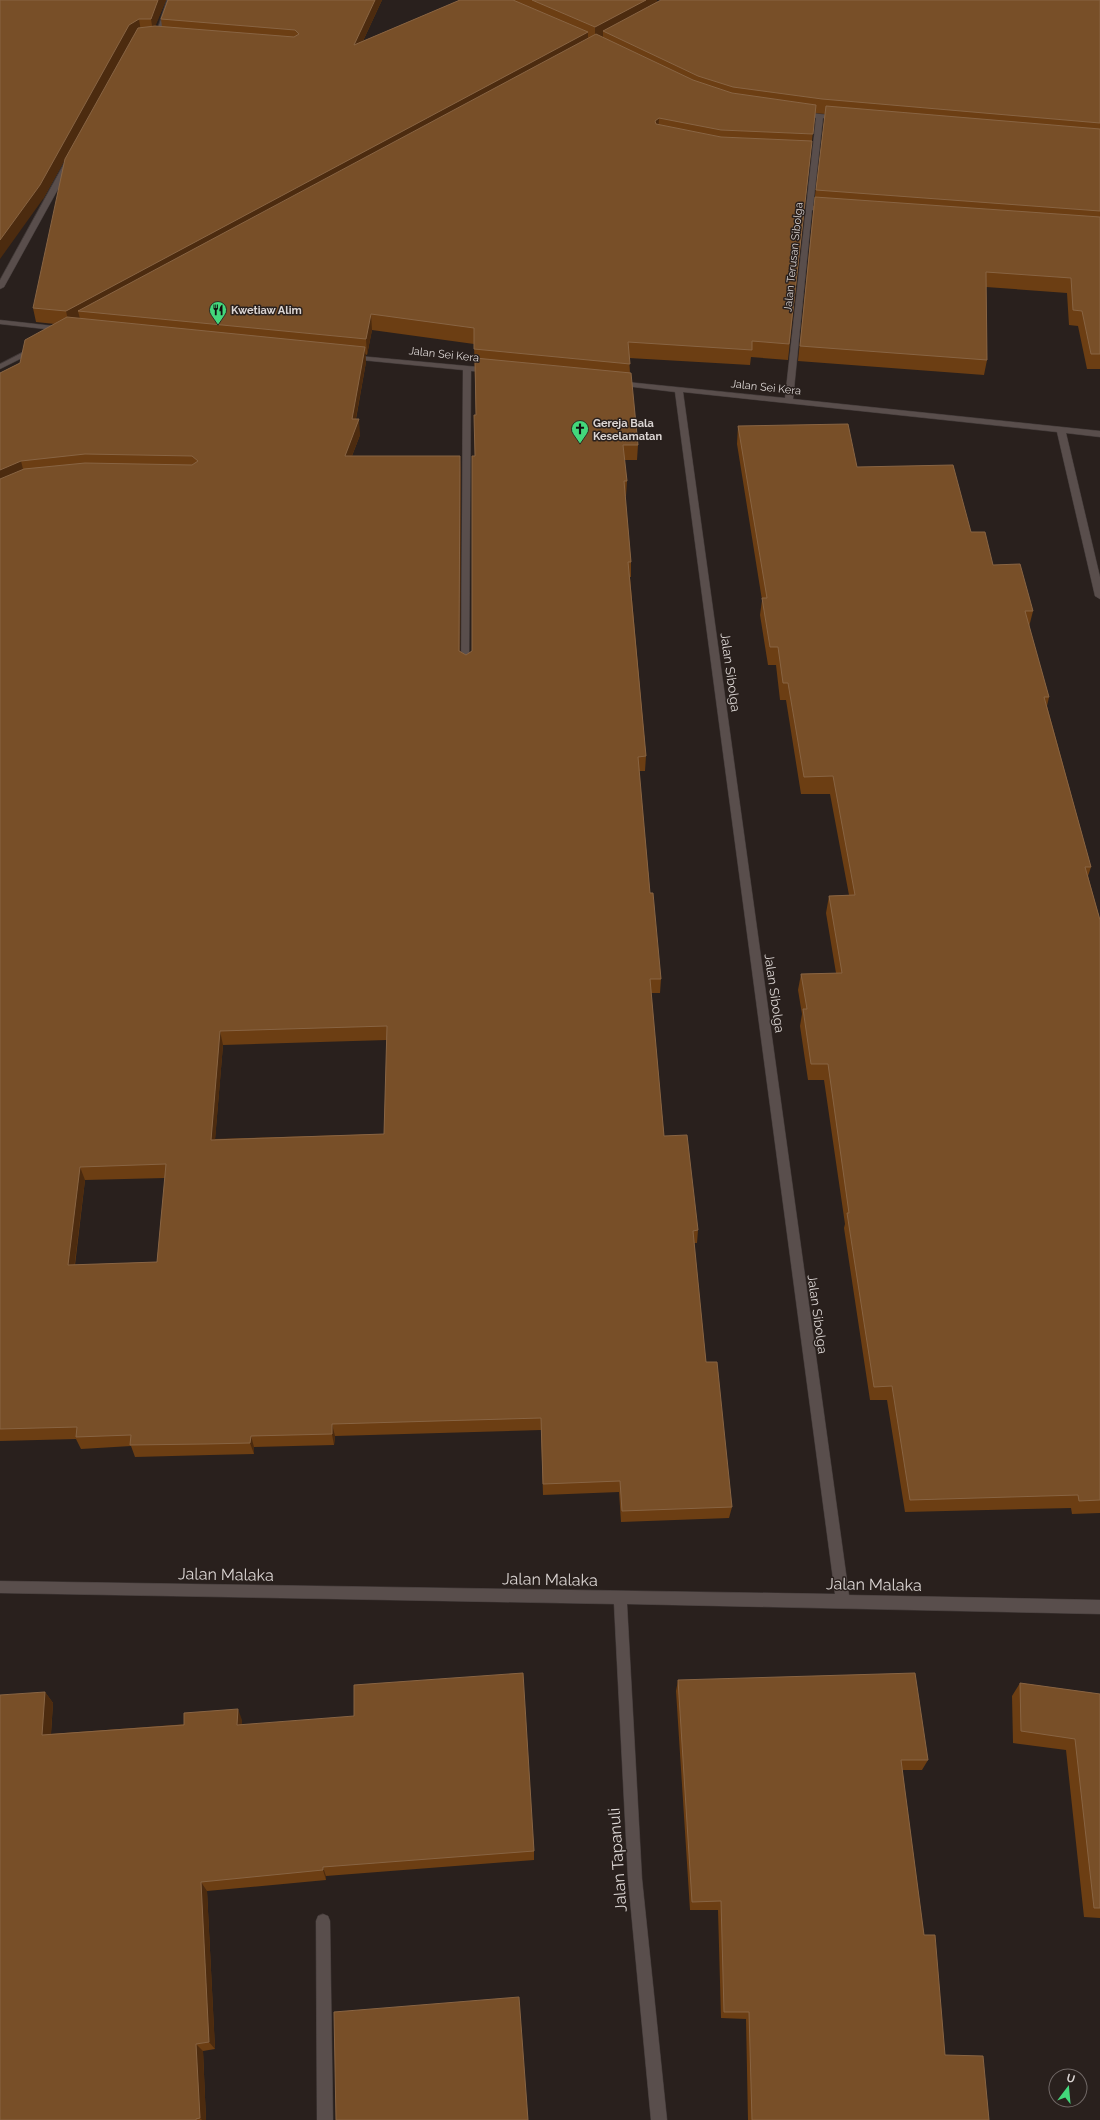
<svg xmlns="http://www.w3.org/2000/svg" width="1100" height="2120" font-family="Raleway,sans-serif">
	<rect width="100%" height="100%" fill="#29201d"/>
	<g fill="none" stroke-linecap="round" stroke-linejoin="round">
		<defs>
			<path id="minor" d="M167,0H173L160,36L155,37Z
				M801,112L839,116L842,118L839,120L823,118L813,206L828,207L832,209L828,211L812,210L793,399L1100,431V437L1066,433L1100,577V599L1095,596L1057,432L683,392L849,1595L1100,1600V1614L627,1604L642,1879L667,2120H651L628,1879L614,1604L0,1593V1581L835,1594L675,392L617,385L613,383L617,381L785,398L816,118L799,115L798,114Z
				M66,160L73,162L4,287L0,289V280Z
				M0,320L63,327L67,329L63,331L0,324Z
				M348,355L489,368L493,370L489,372L471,371L469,668L466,669L461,666L463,370L351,359L347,357Z
				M323,1914L328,1916L330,1921L333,2120H317L316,1921L318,1916Z"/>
			<path id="tertiary" d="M31,348L38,350L0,369V364Z"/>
		</defs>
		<use href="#minor" stroke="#423a39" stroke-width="1"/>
		<use href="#tertiary" stroke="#423a39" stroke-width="1"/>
		<use href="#minor" fill="#594e4c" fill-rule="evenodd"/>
		<use href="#tertiary" fill="#594e4c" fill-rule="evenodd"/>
	</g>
	<path fill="#6c3e13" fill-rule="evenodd" d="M0,0H166L155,26L162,27L161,19L168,0H382L363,41L460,0H657V2L1100,0V369H1087L1078,326L1069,325L1067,293L986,287L987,360L984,375L798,361L813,212L825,114L815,113L788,360L751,357L750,365L629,358L630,373L638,445L637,460H624L627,481L626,496H625L631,562V577H630L646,756L645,771H639L650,893L661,979L660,993H651L664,1136L698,1230L697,1243H694L706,1362L732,1507L729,1518L621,1522L619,1492L543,1495L541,1430L335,1436L334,1445L254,1447V1454L210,1455L135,1457L131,1446L81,1449L76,1439L0,1441V373L20,363L55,324L36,322L33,308L132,38L43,199ZM372,330L474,344L476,415L472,651L466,655L460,651L461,471L352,456L360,435L356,419L366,362L365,354L367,355ZM387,1040L384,1134L215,1139L223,1045ZM165,1178L157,1262L75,1265L85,1180Z
		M738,426L857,467L971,532L993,565L1033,611L1029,627L1049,697L1047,706L1091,867L1088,876L1100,920V1513L1072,1514L1071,1508L905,1512L887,1400H870L844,1228L845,1224L824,1080H808L800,1026L802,1014L798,990L801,974L836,973L826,913L829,896L849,895L830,794H801L786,700H780L776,665H768L760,615L762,600L737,444Z
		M678,1680L928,1760L922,1770H902L924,1935L945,2055L989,2120H748L746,2019L721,2018L718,1910H690L676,1691Z
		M1020,1683L1100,1694V1918L1084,1917L1066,1750L1013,1743L1012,1696Z
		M45,1692L53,1703L51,1734L242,1720V1725L534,1851V1860L326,1876V1880L207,1891L215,2049L203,2051L206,2120H0Z"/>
	<path fill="#4c2b0f" d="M158,0H166L153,32L151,19Z
		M375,0H382L355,58L354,45Z
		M646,0H657V8L603,31V37L595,41V27Z
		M139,19L141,32L132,38L43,199L0,259V240L129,25Z
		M588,32V45L78,311L80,319L69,325L66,311Z
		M659,118L658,134L655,121Z
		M371,314L372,330L367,355L366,339Z
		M365,347L366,362L353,434L352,419Z
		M359,419L360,435L346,471L345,456Z
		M460,456L461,471L460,666L459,651Z
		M21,461L25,477L0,487V470Z
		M220,1031L223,1045L214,1153L211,1140Z
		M80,1167L85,1180L73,1277L68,1265Z
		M332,1424L335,1436L334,1445L332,1434Z
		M251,1436L254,1447V1454L250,1443Z
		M45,1692L53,1703L50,1746L42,1735Z
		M238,1709L242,1720V1736L237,1725Z
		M323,1867L326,1876V1880L323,1870Z
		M201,1882L207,1891L215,2049L209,2042Z
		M196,2044L203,2051L206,2120H202L200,2118Z"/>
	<path fill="#784f28" stroke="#886443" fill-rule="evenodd" d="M0,0H158L151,19H139L129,25L40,185L0,240Z
		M168,0H375L354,45L460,0H513L588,32L66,311L33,308L65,159L138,28L155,26L294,37L299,34L295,30L161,19Z
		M532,0H646L595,27Z
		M661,0H1100V123L822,99L733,87L698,76L603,31Z
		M596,34L693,80L732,93L816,105L813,134L721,130L659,118L655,121L656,124L721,137L812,141L789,344L752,341V350L628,342L630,364L474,349V328L371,314L366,339L78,311Z
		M826,106L1100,129V211L816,190Z
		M815,197L1100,217V354H1091L1082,311L1073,310L1071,278L986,272L987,360L800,346Z
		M67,317L365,347L352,419H359L345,456H460L459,651L466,655L472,651V456H475L474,415H476L475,358L631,373L638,445H623L627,481H624L631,562H628L646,756L638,757L650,893H653L661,979H650L664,1136L687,1135L698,1230L693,1231L706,1362H717L732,1507L622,1511L620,1481L543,1484L541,1418L332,1424V1434L251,1436L250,1443L206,1444L130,1445L131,1435L76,1437L77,1427L0,1429V479L24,469L85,463L192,465L198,461L192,456L85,454L21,461L0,470V373L20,363L25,340ZM387,1026L384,1134L211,1140L220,1031ZM166,1164L157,1262L68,1265L80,1167Z
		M848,424L857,467L953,465L971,532H985L993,565L1020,564L1033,611H1025L1049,697H1044L1091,867H1085L1100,920V1500L1079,1501L1078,1495L910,1500L892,1386L874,1387L847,1213H849L828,1064H811L803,1009H807L801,974L842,973L829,896L855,895L833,776L804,777L788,683H783L778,647H770L762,598H767L738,426Z
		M523,1673L534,1851L323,1867V1870L201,1882L209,2042L196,2044L200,2118L196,2119V2120H0V1695L45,1692L42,1735L184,1725V1713L238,1709L237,1725L354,1716V1685Z
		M915,1673L928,1760H901L924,1935H935L945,2055L983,2056L989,2120H752L749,2012H724L721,1901L692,1902L678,1680Z
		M1020,1683L1100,1694V1908H1094L1075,1739L1021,1731Z
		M519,1997L528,2120H336L334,2012Z"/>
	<defs>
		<symbol id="restaurant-pin" viewBox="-11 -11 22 30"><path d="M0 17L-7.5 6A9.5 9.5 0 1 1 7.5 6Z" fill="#43d77b" stroke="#29201d"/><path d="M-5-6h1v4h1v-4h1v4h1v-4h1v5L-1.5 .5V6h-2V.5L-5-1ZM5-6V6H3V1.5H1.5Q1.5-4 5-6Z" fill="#111"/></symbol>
		<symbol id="church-pin" viewBox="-11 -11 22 30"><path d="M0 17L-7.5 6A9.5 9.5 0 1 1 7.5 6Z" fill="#43d77b" stroke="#29201d"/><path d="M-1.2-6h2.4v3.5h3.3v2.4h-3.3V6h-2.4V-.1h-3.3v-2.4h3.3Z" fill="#111"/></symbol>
	</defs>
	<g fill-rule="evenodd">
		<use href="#restaurant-pin" x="208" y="300" width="20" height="27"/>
		<use href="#church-pin" x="570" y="419" width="20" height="27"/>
	</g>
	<g text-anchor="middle" stroke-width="3" stroke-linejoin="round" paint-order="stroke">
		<g font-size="11" fill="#dbd5d3" stroke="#29201d">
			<text transform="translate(793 257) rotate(-84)" y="4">Jalan Terusan Sibolga</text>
			<text transform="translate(444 354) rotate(6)" y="4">Jalan Sei Kera</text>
			<text transform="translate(766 387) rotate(6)" y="4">Jalan Sei Kera</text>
		</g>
		<g font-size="11" font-weight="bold" fill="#dbd5d3" stroke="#29201d" text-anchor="start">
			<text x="231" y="314">Kwetiaw Alim</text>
			<text x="593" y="427">Gereja Bala<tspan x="593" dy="13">Keselamatan</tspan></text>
		</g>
		<g font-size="13" fill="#dbd5d3" stroke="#29201d">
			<text transform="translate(731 672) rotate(82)" y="5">Jalan Sibolga</text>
			<text transform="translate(775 993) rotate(82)" y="5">Jalan Sibolga</text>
			<text transform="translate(818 1314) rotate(82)" y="5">Jalan Sibolga</text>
		</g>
		<g font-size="16" fill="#dbd5d3" stroke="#29201d">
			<text transform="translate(226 1574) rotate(1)" y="6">Jalan Malaka</text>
			<text transform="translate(550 1579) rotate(1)" y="6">Jalan Malaka</text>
			<text transform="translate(874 1584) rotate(1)" y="6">Jalan Malaka</text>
			<text transform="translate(617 1860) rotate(-94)" y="6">Jalan Tapanuli</text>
		</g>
	</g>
	<g transform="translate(1068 2088) rotate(16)"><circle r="19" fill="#29201d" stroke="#706866"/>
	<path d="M0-3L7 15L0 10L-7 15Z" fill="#43d77b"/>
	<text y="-6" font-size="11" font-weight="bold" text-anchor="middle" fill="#dbd5d3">U</text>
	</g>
</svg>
